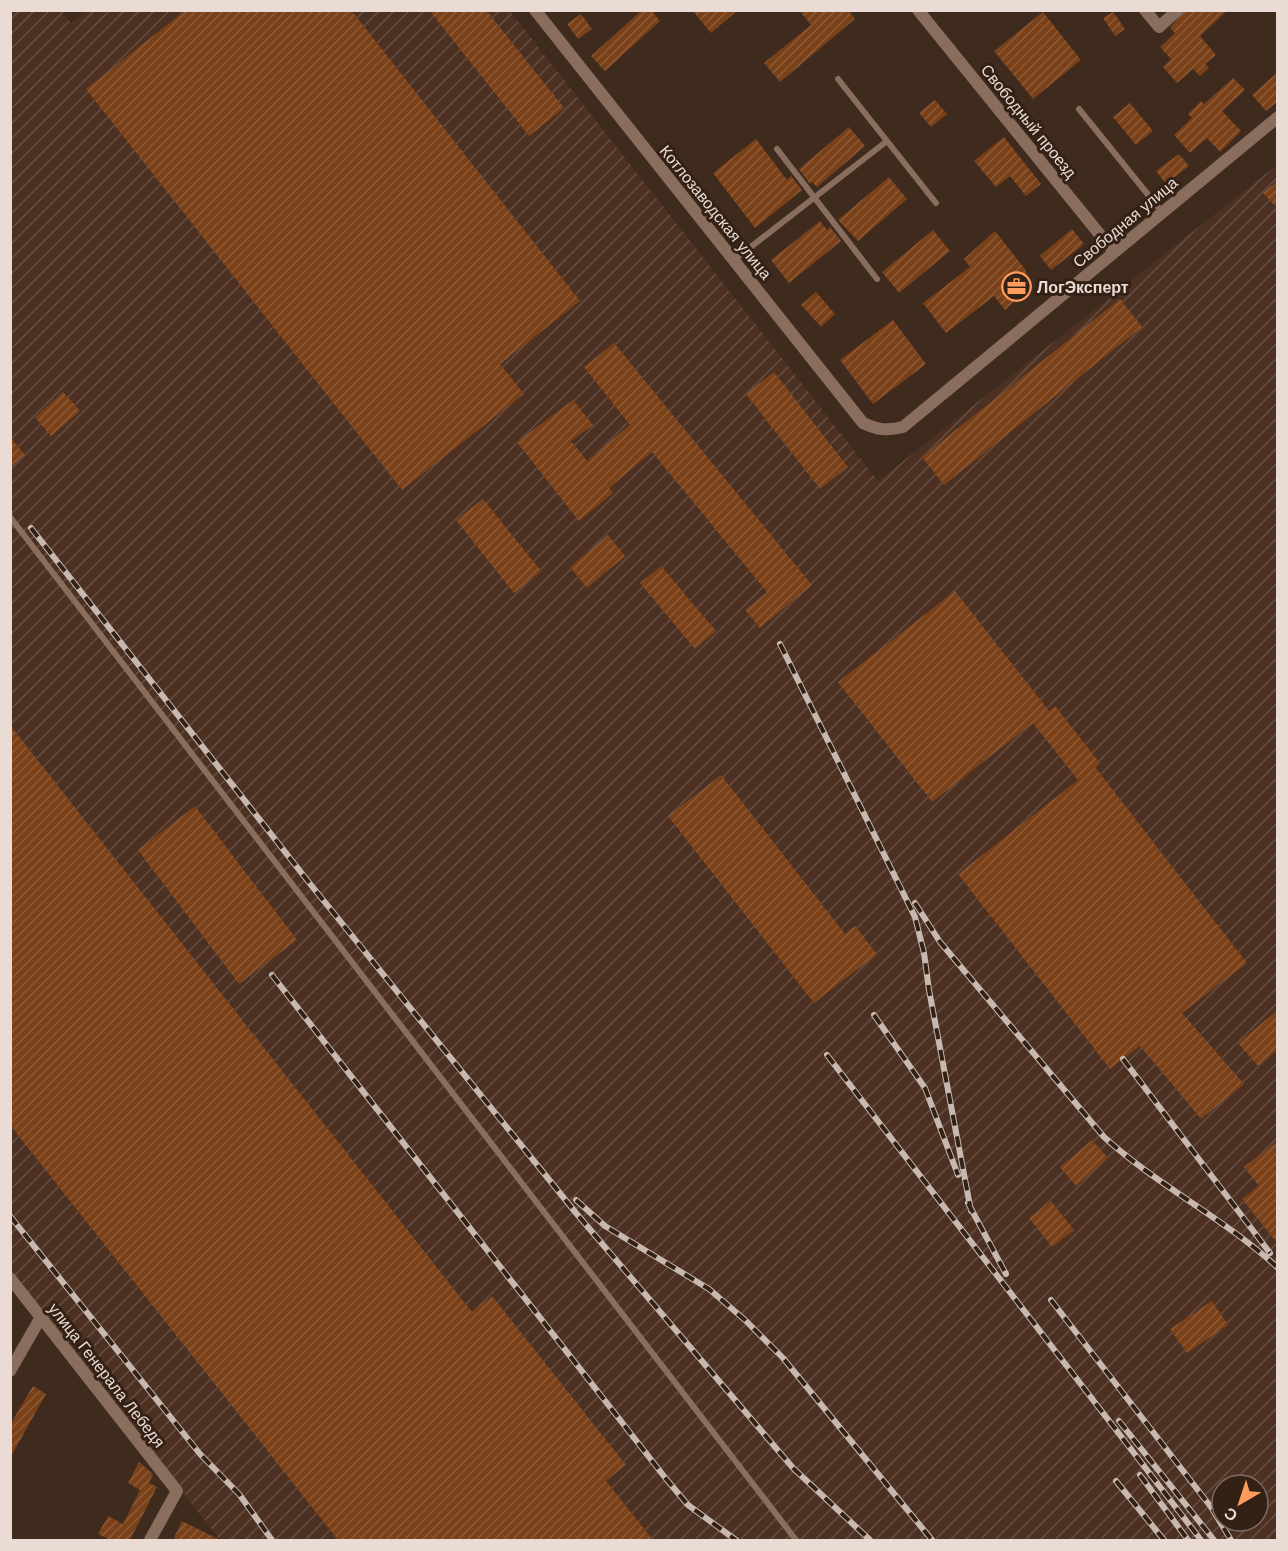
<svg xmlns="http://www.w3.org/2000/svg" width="1288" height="1551" font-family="Helvetica,sans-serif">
	<defs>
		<pattern id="industrial-furrows" width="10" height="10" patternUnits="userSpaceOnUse" patternTransform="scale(1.5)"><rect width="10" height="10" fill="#4c3122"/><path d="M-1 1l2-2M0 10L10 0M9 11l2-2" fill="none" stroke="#664e41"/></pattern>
		<pattern id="building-hatch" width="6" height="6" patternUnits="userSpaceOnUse" patternTransform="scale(1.5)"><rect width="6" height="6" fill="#7a4018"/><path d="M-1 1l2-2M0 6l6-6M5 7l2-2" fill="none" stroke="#8d5b39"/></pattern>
	</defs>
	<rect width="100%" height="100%" fill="#3f2a1e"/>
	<path fill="url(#industrial-furrows)" fill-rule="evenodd" d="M87,10L510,11L878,481L1277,165V1540H220L11,1274V11H62L71,23ZM1222,1485H1258V1521H1222Z"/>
	<path fill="url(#building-hatch)" d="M186,10H351L580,301L500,364L524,394L402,490L86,89Z
		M429,10H486L564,108L529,136Z
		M642,10H651L660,21L605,71L591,56Z
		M692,10H738L711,33Z
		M799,10H848L855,19L780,82L764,63L811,25Z
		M1186,10H1228L1200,36L1216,55L1205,64L1209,68L1200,76L1193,69L1177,83L1163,67L1171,59L1160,47L1175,33L1170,28Z
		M1043,12L1081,60L1033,99L994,51Z
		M1113,12L1125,29L1115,36L1103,18Z
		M581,14L592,29L578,39L567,24Z
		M1278,72V101L1266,111L1252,95Z
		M1233,78L1245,90L1222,111L1241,131L1220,152L1207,138L1190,153L1174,135L1192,118L1188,114L1201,101L1204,104Z
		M935,100L947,114L931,127L919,113Z
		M1130,103L1153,131L1136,145L1113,117Z
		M849,127L865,146L817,187L812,182L810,184L799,169Z
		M1004,137L1041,184L1026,196L1010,176L996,187L974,161Z
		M756,139L787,180L791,176L802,190L755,228L713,173Z
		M1179,154L1189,166L1166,184L1156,171Z
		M889,177L907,199L858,241L838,220Z
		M1278,181V209L1263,193Z
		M820,221L827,230L830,227L841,241L789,283L771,260Z
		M1072,229L1084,244L1051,270L1040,256Z
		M933,230L950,251L899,293L882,272Z
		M995,231L1025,269L1029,282L1020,296L1005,310L994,296L946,333L923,303L970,267L964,259Z
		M816,292L835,314L821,327L801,305Z
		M1120,299L1142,327L944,485L922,457Z
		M893,320L926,364L873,404L840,360Z
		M614,343L812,585L760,628L745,610L767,592L652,452L609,488L613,493L579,521L517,442L573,400L593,425L571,441L587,461L630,425L584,367Z
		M774,372L848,467L820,489L746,394Z
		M63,392L80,411L51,436L35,417Z
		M10,437L25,455L10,467Z
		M483,499L541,571L514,593L456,520Z
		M608,535L625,556L587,588L570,567Z
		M661,566L716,631L695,649L640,583Z
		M955,591L1049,711L1055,706L1100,763L1095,767L1247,963L1182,1013L1244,1084L1201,1119L1140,1046L1110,1069L958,874L1078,780L1033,723L932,802L838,682Z
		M10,725L472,1312L492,1296L626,1465L606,1481L653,1540H338L10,1125Z
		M721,775L845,934L855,926L877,954L814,1003L668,816Z
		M195,806L297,940L239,984L138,850Z
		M1278,1010V1049L1258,1066L1238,1043Z
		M1092,1140L1108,1158L1076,1186L1060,1167Z
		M1278,1141V1244L1242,1199L1259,1186L1244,1167Z
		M1051,1201L1074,1230L1052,1247L1029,1218Z
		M1212,1301L1228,1325L1187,1353L1170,1329Z
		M33,1386L46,1394L10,1458V1425Z
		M139,1462L153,1474L149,1483L157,1487L130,1540H110L98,1534L108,1516L123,1524L140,1490L128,1483Z
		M182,1521L220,1540H173Z"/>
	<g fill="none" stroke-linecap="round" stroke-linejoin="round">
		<path stroke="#896d5d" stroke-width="6" d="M838,79L936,203
			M1079,109L1162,212
			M777,149L877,279
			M734,260L887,141
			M10,517L796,1540"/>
		<path stroke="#896d5d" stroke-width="12" d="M535,10L863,423C878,430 887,431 903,427L1278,117
			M918,10L1114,252
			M1145,10L1159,27L1178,10
			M10,1278L177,1491L150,1540
			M10,1371L41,1317"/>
		<defs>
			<path id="rail" d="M31,528L311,885L576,1213L793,1468L870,1540
				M780,644L915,917L924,953L929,990L971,1211
				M915,903L940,942L1104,1137C1158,1186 1224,1218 1278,1268
				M272,975L667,1480L688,1505L736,1540
				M874,1015L925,1088L958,1175
				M827,1055L1201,1540
				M1123,1059L1270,1253
				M576,1200L605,1226L709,1289L745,1320L783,1358L932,1540
				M968,1203L1006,1274
				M10,1216L200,1454L239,1494L272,1540
				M1051,1300L1211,1507L1231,1540
				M1119,1421L1214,1540
				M1140,1475L1188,1540
				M1116,1481L1164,1540"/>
		</defs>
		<use href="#rail" stroke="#c8b9b0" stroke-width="6"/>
		<use href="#rail" stroke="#342115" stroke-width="4" stroke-dasharray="11" stroke-linecap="butt"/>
	</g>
	<defs>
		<symbol id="office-ring" viewBox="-11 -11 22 22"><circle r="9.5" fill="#342115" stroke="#ff9b5b" stroke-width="1.5"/><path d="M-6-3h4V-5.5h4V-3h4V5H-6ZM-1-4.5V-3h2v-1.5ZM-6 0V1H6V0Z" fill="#ff9b5b"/></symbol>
	</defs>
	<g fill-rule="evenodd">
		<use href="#office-ring" x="1000" y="270" width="33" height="33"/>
	</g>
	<g text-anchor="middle" stroke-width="6" stroke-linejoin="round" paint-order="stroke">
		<g font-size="16" fill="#eadcd4" stroke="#342115">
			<text transform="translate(1029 121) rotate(51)" y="6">Свободный проезд</text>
			<text transform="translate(716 212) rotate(51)" y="6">Котлозаводская улица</text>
			<text transform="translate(1125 222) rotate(-40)" y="6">Свободная улица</text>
			<text transform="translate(107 1375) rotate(52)" y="6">улица Генерала Лебедя</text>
		</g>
		<g font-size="16" font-weight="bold" fill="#eadcd4" stroke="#342115" text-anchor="start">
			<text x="1037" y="293">ЛогЭксперт</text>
		</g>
	</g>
	<rect width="1288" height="1551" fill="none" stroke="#eadcd4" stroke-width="24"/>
	<g transform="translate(1240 1503) rotate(219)"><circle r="28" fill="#342115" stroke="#7d6c61" stroke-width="1.5"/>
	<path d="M0-4.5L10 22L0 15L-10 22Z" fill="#ff9b5b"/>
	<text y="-9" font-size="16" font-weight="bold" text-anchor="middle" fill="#eadcd4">С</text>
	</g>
</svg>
